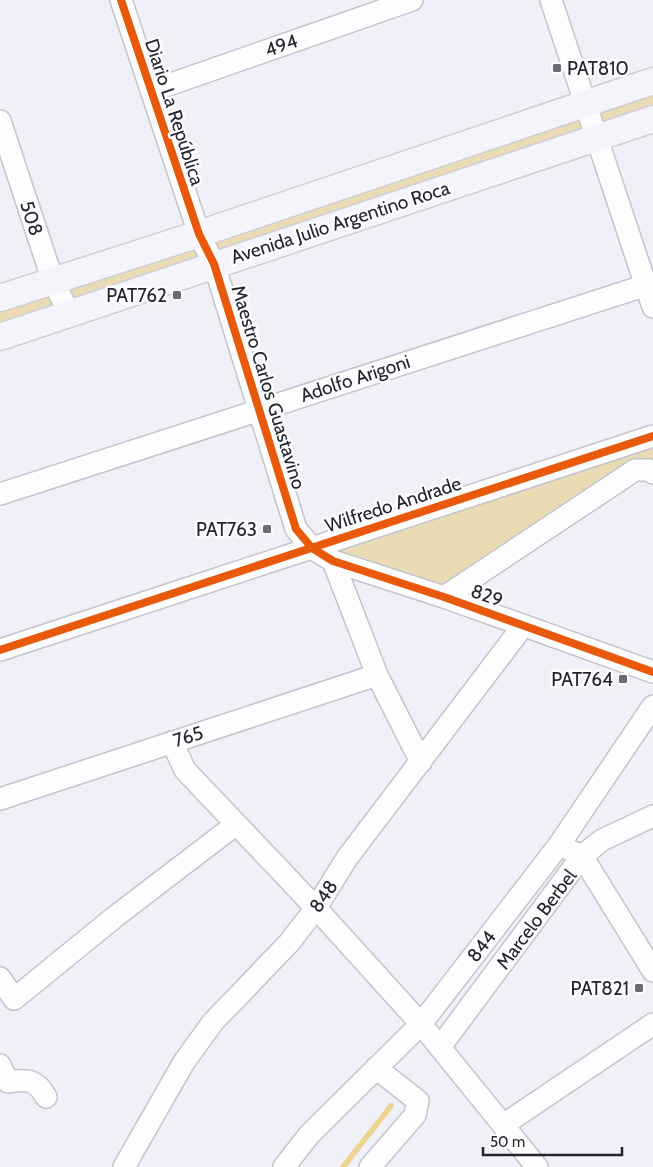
<svg xmlns="http://www.w3.org/2000/svg" width="653" height="1167" font-family="Cabin,sans-serif">
	<rect width="100%" height="100%" fill="#f0f0f8"/>
	<path fill="#e9dbb4" d="M653,81V119L0,337V298Z
		M653,436V473L649,470L444,597L312,548Z"/>
	<g fill="none" stroke-linecap="round" stroke-linejoin="round">
		<path stroke="#ecd491" stroke-width="5.5" d="M343,1167L391,1106"/>
		<defs>
			<path id="minor" d="M121,0L199,234L214,264L296,529L312,548L333,561L444,597L653,672
				M551,0L653,307
				M151,91L412,0
				M0,121L53,281L69,313
				M0,494L653,283
				M333,561L377,675L421,762
				M444,597L635,470H649L653,473
				M0,650L653,436
				M172,742L185,770L316,908L421,1024L537,1167
				M0,799L377,675
				M571,851L582,856L653,971
				M0,978L14,999L116,916L235,825
				M440,1047L582,856L602,840L653,816
				M0,1065L8,1082C27,1079 36,1079 46,1097
				M503,1125L653,1024
				M124,1167L184,1062L213,1022L289,943L316,908L347,858L523,626
				M284,1167L309,1135L421,1024L559,845L653,706
				M370,1167L415,1115L418,1101L376,1068"/>
			<path id="major" d="M0,298L199,234L653,81
				M0,337L653,119"/>
		</defs>
		<use href="#minor" stroke="#c4c4ce" stroke-width="24"/>
		<use href="#major" stroke="#ceced3" stroke-width="29"/>
		<use href="#minor" stroke="#fdfdfe" stroke-width="21"/>
		<use href="#major" stroke="#f4f4fa" stroke-width="26"/>
		<defs>
			<path id="cycleway" d="M121,0L199,234L214,264L296,529L312,548L333,561L444,597L653,672
				M0,650L653,436"/>
		</defs>
		<use href="#cycleway" stroke="#fcfcfc" stroke-width="11"/>
		<use href="#cycleway" stroke="#e8590c" stroke-width="8"/>
	</g>
	<g fill="#6b6b77" stroke="#fcfcfc" stroke-width="2">
		<rect x="552" y="63" width="10" height="10" rx="2.5"/>
		<rect x="172" y="290" width="10" height="10" rx="2.5"/>
		<rect x="262" y="524" width="10" height="10" rx="2.5"/>
		<rect x="618" y="674" width="10" height="10" rx="2.5"/>
		<rect x="634" y="983" width="10" height="10" rx="2.5"/>
	</g>
	<g text-anchor="middle" stroke-width="5" stroke-linejoin="round" paint-order="stroke">
		<g font-size="19" fill="#242431" stroke="#fcfcfc">
			<text transform="translate(281 45) rotate(-19)" y="7">494</text>
			<text transform="translate(175 112) rotate(72)" y="7">Diario La República</text>
			<text transform="translate(32 218) rotate(72)" y="7">508</text>
			<text transform="translate(340 222) rotate(-18)" y="7">Avenida Julio Argentino Roca</text>
			<text transform="translate(355 378) rotate(-18)" y="7">Adolfo Arigoni</text>
			<text transform="translate(269 387) rotate(73)" y="7">Maestro Carlos Guastavino</text>
			<text transform="translate(393 504) rotate(-18)" y="7">Wilfredo Andrade</text>
			<text transform="translate(487 595) rotate(20)" y="7">829</text>
			<text transform="translate(188 736) rotate(-18)" y="7">765</text>
			<text transform="translate(323 896) rotate(-56)" y="7">848</text>
			<text transform="translate(536 919) rotate(-53)" y="7">Marcelo Berbel</text>
			<text transform="translate(481 946) rotate(-52)" y="7">844</text>
		</g>
		<g font-size="19" fill="#242431" stroke="#fcfcfc" text-anchor="end">
			<text x="567" y="75" text-anchor="start">PAT810</text>
			<text x="167" y="302">PAT762</text>
			<text x="257" y="536">PAT763</text>
			<text x="613" y="686">PAT764</text>
			<text x="629" y="995">PAT821</text>
		</g>
	</g>
	<path d="M483 1147v8h139v-8" fill="none" stroke="#242431" stroke-width="2.5"/>
	<text x="490" y="1147" font-size="15" fill="#242431" stroke="#fcfcfc" stroke-width="4" paint-order="stroke">50 m</text>
</svg>
